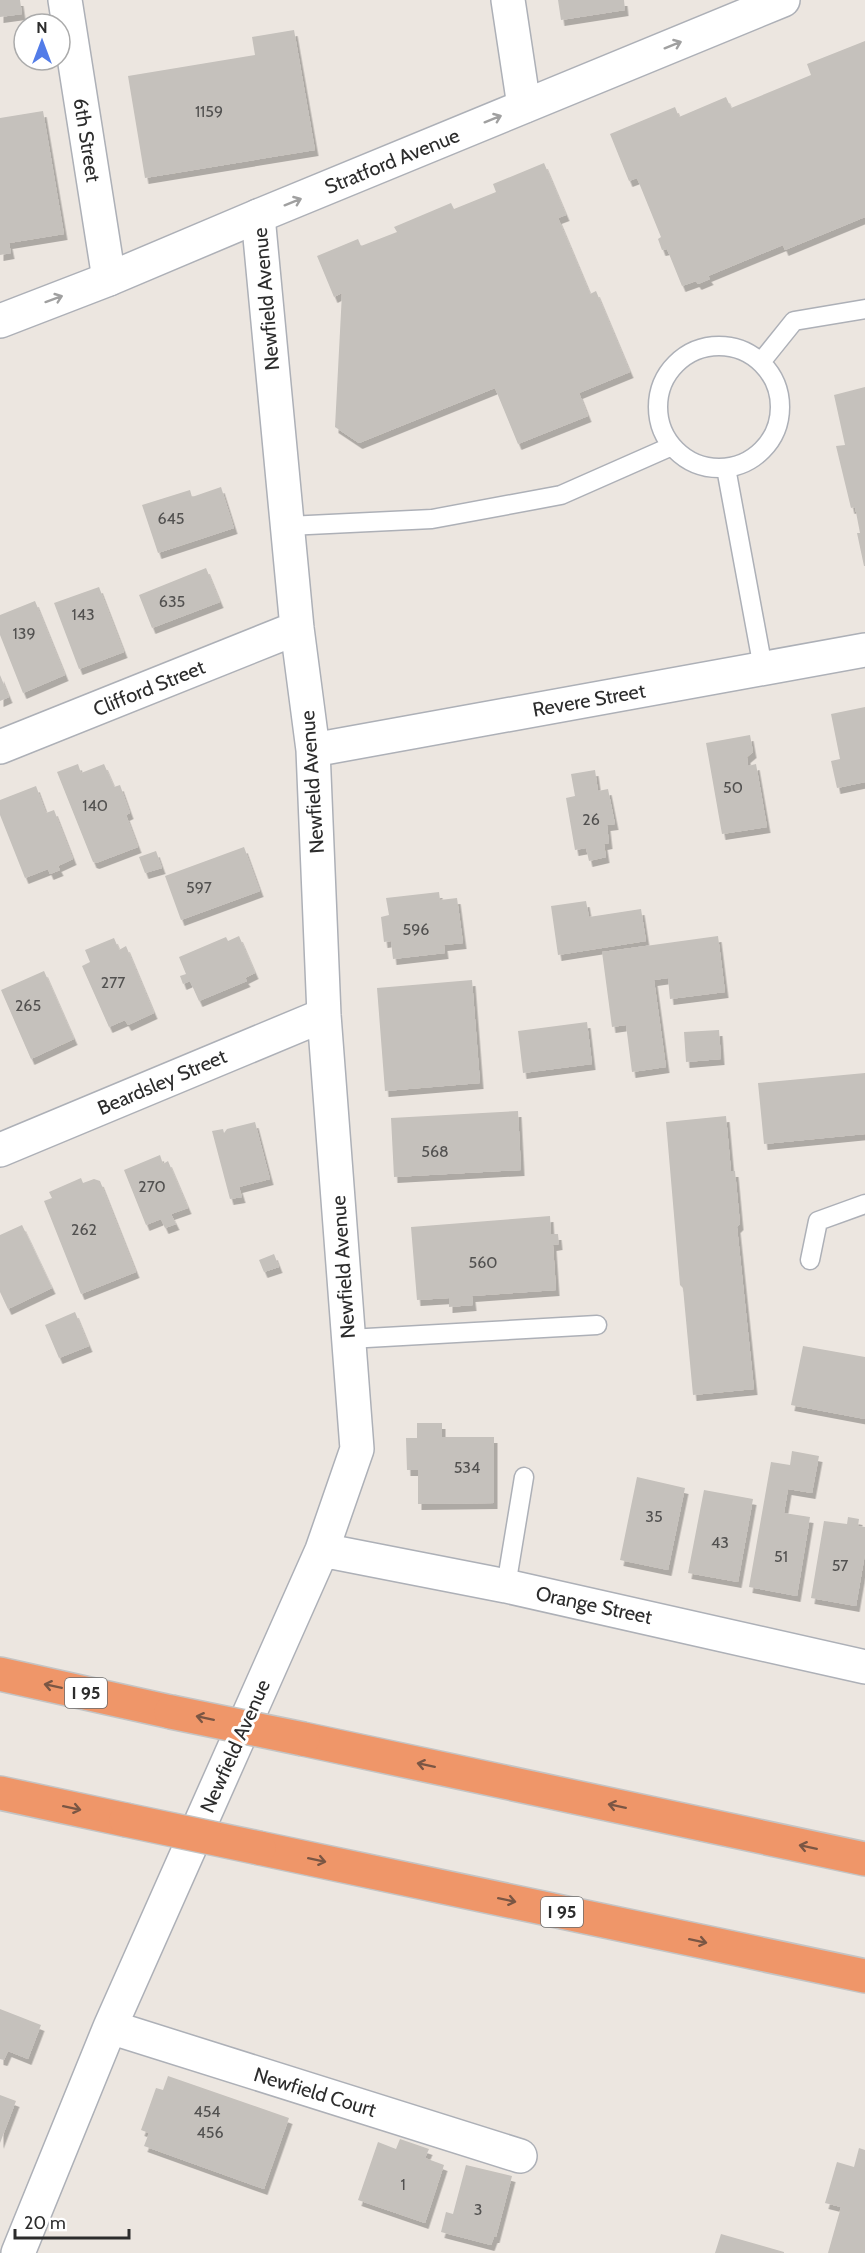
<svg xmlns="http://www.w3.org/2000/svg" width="865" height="2253" font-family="Cabin,sans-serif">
	<defs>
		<filter id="shadow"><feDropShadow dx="3.5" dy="6" stdDeviation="0" flood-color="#0004"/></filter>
	</defs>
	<rect width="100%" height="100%" fill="#ece6e0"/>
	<path fill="#c5c1bc" filter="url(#shadow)" d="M0,0H20L22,14L0,17Z
		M558,0H624L625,10L561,20Z
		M294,30L315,150L145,178L128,76L255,55L252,37Z
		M865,41V217L785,250L783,245L708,276L710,279L698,284L696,281L682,286L667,249L662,250L658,239L661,237L637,178L629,181L610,134L675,107L679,117L726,97L731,108L811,75L807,64Z
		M43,111L64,234L9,243L11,253L0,255V118Z
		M544,163L566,215L558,218L590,294L596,291L630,372L579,393L588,416L518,444L495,388L359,443L335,427L342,293L334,297L317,256L358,239L361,246L397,232L394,227L451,203L454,209L496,192L493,184Z
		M865,387V566H864L857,533H860L855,507L851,508L836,446L845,445L834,395Z
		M221,487L234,528L158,553L142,505L190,490L192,497Z
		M206,568L220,602L152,628L139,595Z
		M99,587L124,652L79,669L54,603Z
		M35,601L65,675L23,693L0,635V615Z
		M0,675L9,697L0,701Z
		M865,707V782L837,788L831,761L840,759L831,714Z
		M750,735L753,752L747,757L748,766L756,764L767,827L722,834L706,743Z
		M78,764L81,773L104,764L114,787L120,785L130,813L126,815L138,847L96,863L93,862L57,772Z
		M595,770L598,791L608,789L615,824L607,825L609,843L604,844L606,857L589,861L586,848L575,850L566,798L575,796L571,774Z
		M36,786L46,813L54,810L73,859L58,866L60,870L50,874L48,869L25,878L0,815V800Z
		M244,847L260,891L181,920L165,876Z
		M156,851L162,868L145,873L139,857Z
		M439,892L440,900L457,898L463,943L444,945L445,953L393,959L391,941L384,942L381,917L389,915L386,898Z
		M586,901L589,917L641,909L646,941L558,955L551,906Z
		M239,936L255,973L245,978L247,981L199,1001L190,981L183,984L180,976L186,974L179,957L226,937L228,941Z
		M718,936L725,992L670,999L668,978L654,980L666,1067L632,1072L626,1025L612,1027L602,952Z
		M114,938L119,950L126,946L154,1013L128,1025L125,1020L109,1027L82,966L90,962L85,950Z
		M44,971L74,1039L31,1059L1,990Z
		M472,980L480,1083L385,1091L377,988Z
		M587,1022L592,1064L523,1073L518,1031Z
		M719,1030L721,1059L686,1062L684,1032Z
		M865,1073V1134L764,1144L758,1083Z
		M518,1111L521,1170L394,1177L391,1118Z
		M726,1116L731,1171H735L740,1224L737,1227L754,1389L693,1395L683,1288L680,1285L666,1122Z
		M255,1122L270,1179L239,1187L242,1197L230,1199L212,1131L223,1129L224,1133L227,1129Z
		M160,1155L163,1164L168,1161L188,1208L171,1214L176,1224L165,1228L161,1219L146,1225L124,1170Z
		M81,1178L83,1183L94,1179L100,1181L136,1272L81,1294L44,1201L52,1198L49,1192Z
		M550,1216L551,1234H558L559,1244L553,1245L556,1290L472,1296L473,1305L449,1307V1298L417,1300L411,1227Z
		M22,1225L52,1288L8,1309L0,1292V1235Z
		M274,1254L279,1267L264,1272L259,1260Z
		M75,1312L89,1346L59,1358L45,1325Z
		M803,1346L865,1357V1419L791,1405Z
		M417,1423H442V1437H494V1503L418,1504V1470H407L406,1438H417Z
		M792,1451L819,1456L812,1493L788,1489L784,1513L810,1517L797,1596L749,1587L771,1462L790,1465Z
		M637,1477L685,1488L668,1570L620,1560Z
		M704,1490L753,1499L738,1582L688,1573Z
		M848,1517L859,1519L858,1526L865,1527V1554L856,1606L811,1598L824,1521L847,1524Z
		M0,2009L41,2025L28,2059L8,2051L4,2060L0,2059Z
		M168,2076L289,2118L264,2189L144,2146L149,2133L141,2130L156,2088L163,2090Z
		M0,2095L16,2101L0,2143Z
		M400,2139L429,2149L425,2158L444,2165L425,2223L358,2200L378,2142L396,2149Z
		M859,2148L865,2150V2253H828L841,2207L825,2203L837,2162L854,2167Z
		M466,2165L512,2176L496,2237H494L491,2245L441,2232L446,2212L453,2214Z
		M721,2234L784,2252V2253H715Z"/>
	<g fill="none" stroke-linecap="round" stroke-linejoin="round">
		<defs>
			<path id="service" d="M658 407a61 61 0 1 1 122 0a61 61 0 1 1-122 0Z
				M761,362L794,321L865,309
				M726,468L763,668
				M288,526L432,519L561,495L672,446
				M810,1260L818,1221L865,1204
				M349,1339L597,1325
				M506,1586L524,1477"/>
			<path id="minor" d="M65,0L109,279
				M508,0L524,106
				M0,747L297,628
				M313,750L865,650
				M0,1150L324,1015
				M322,1550L506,1586L865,1667
				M110,2027L520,2156
				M18,2253L110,2027L322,1550L357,1449L324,1015L313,750L297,628L258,216"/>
			<path id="secondary" d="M0,321L109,279L258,216L783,0"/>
			<path id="motorway" d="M0,1674L171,1712
				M303,1739L865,1859
				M0,1793L126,1820
				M259,1848L865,1976"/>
		</defs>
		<use href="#service" stroke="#adb0b7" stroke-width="21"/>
		<use href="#minor" stroke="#adb0b7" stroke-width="36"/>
		<use href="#secondary" stroke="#adb0b7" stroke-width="36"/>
		<use href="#motorway" stroke="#c4c4c4" stroke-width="36"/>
		<use href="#service" stroke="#fff" stroke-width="18"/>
		<use href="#minor" stroke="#fff" stroke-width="33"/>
		<use href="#secondary" stroke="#fff" stroke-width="33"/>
		<use href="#motorway" stroke="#ef9669" stroke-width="33"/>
		<defs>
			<path id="motorway-bridge" d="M171,1712L303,1739
				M126,1820L259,1848"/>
		</defs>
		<use href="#motorway-bridge" stroke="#c4c4c4" stroke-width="36" stroke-linecap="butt"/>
		<use href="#motorway-bridge" stroke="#ef9669" stroke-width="33"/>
	</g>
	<defs><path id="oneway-shaft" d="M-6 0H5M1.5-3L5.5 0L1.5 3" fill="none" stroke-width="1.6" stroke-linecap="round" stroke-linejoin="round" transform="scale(1.5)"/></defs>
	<g stroke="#a0a0a0">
		<use href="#oneway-shaft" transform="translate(673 45) rotate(-22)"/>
		<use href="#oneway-shaft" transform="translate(493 119) rotate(-22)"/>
		<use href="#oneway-shaft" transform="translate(293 202) rotate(-22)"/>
		<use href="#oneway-shaft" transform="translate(54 299) rotate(-20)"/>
	</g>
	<g stroke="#7a5644">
		<use href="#oneway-shaft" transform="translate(53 1686) rotate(-168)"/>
		<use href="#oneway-shaft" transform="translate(205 1718) rotate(-168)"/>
		<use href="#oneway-shaft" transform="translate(426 1765) rotate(-168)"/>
		<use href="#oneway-shaft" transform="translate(617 1806) rotate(-168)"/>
		<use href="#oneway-shaft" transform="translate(72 1808) rotate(12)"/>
		<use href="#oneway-shaft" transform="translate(808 1847) rotate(-168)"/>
		<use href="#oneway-shaft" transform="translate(317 1860) rotate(12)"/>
		<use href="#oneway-shaft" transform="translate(507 1900) rotate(12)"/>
		<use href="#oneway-shaft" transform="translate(698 1941) rotate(12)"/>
	</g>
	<g text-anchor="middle" stroke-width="6" stroke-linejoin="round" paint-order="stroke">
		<g font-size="16" fill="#525150">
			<text x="209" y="117">1159</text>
			<text x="171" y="524">645</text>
			<text x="172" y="607">635</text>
			<text x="83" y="620">143</text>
			<text x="24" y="639">139</text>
			<text x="733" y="793">50</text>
			<text x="95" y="811">140</text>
			<text x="591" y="825">26</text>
			<text x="199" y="893">597</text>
			<text x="416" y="935">596</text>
			<text x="113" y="988">277</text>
			<text x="28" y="1011">265</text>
			<text x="435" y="1157">568</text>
			<text x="152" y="1192">270</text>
			<text x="84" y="1235">262</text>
			<text x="483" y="1268">560</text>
			<text x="467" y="1473">534</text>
			<text x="654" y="1522">35</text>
			<text x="720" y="1548">43</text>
			<text x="781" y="1562">51</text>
			<text x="840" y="1571">57</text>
			<text x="207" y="2117">454</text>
			<text x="210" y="2138">456</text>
			<text x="403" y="2190">1</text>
			<text x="478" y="2215">3</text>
		</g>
		<g fill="#fff" stroke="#6b6b6b" stroke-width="1.5">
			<rect x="65" y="1678" width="42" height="30" rx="4.5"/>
			<rect x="541" y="1897" width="42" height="30" rx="4.5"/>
		</g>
		<g font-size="18" font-weight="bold" fill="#2c2c2c">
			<text x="86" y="1699">I 95</text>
			<text x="562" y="1918">I 95</text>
		</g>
		<g font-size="20" fill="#2c2c2c" stroke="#fff">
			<text transform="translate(87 140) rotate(81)" y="7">6th Street</text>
			<text transform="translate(392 161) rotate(-22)" y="7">Stratford Avenue</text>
			<text transform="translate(266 299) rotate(-95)" y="7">Newfield Avenue</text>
			<text transform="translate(149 688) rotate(-22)" y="7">Clifford Street</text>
			<text transform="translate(589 700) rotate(-10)" y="7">Revere Street</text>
			<text transform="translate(312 782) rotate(-94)" y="7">Newfield Avenue</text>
			<text transform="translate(162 1082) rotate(-23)" y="7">Beardsley Street</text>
			<text transform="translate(343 1267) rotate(-94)" y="7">Newfield Avenue</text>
			<text transform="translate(594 1605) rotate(12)" y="7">Orange Street</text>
			<text transform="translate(235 1746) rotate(-66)" y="7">Newfield Avenue</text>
			<text transform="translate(315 2092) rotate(17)" y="7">Newfield Court</text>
		</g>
	</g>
	<g transform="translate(42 42)"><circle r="28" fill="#ffffff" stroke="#ababab" stroke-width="1.5"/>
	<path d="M0-4.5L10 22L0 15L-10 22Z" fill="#527ce8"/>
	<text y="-9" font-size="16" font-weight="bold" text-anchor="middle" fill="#2c2c2c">N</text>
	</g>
	<path d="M15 2229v9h114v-9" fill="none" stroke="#2c2c2c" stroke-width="3"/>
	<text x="24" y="2229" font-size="18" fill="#2c2c2c" stroke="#ffffff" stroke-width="4.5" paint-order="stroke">20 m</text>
</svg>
